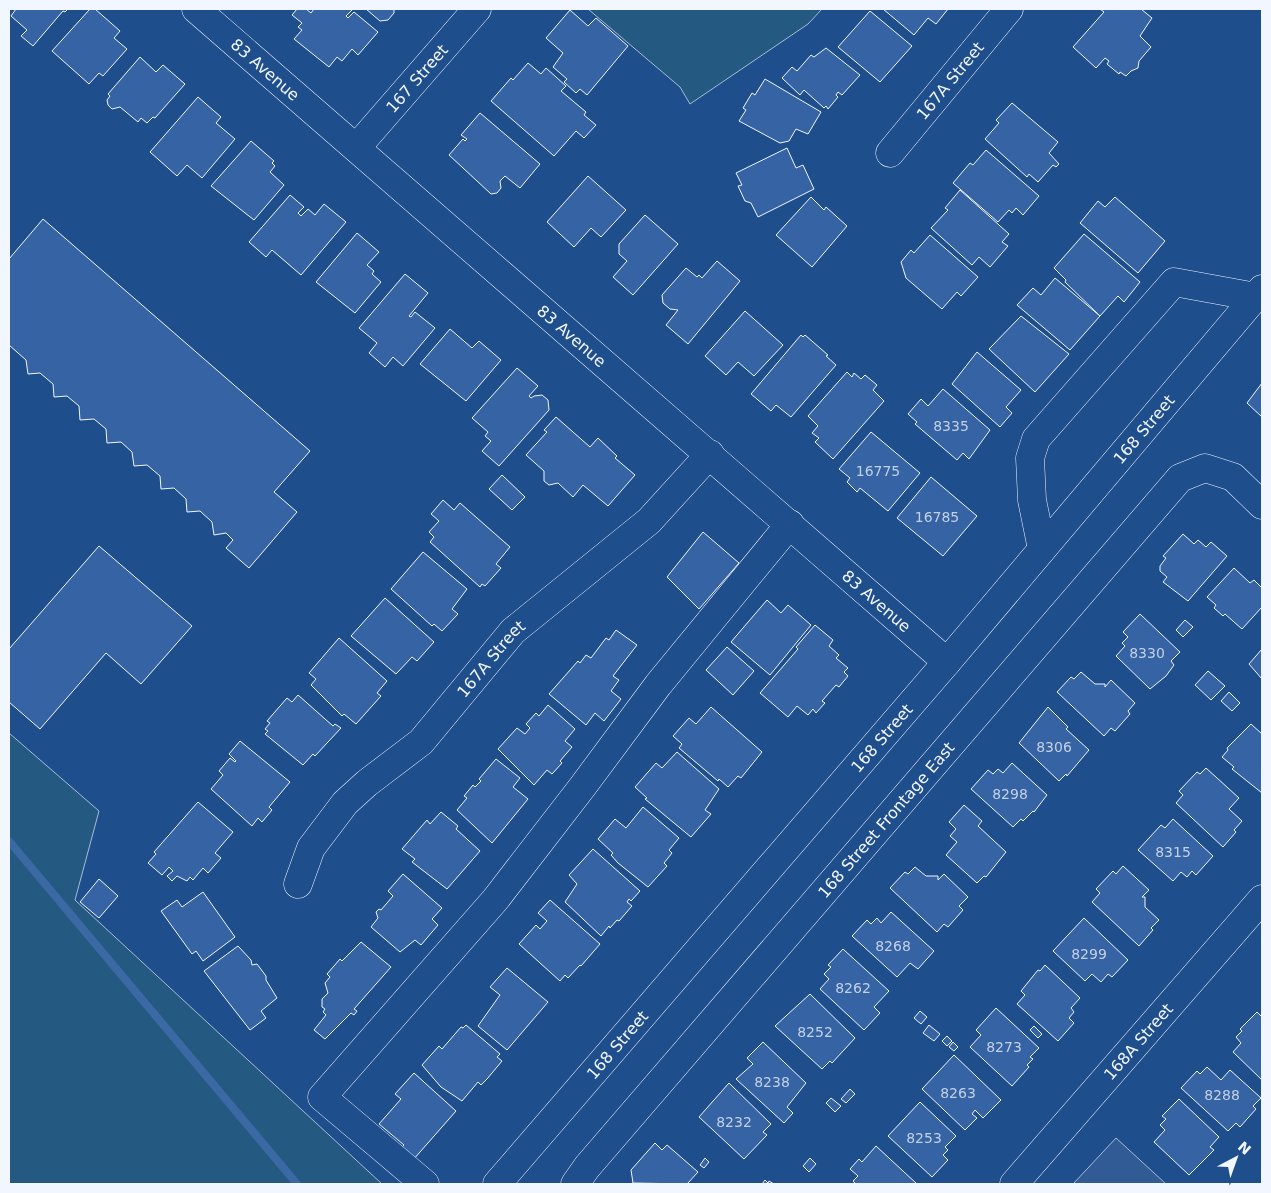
<svg xmlns="http://www.w3.org/2000/svg" width="1271" height="1193" font-family="'DejaVu Sans',sans-serif">
	<rect width="100%" height="100%" fill="#1f4e8c"/>
	<path fill="#245a82" stroke="#a8bbd7" d="M588,9H822L808,24L690,104L680,87Z
		M9,733L99,811L75,900L382,1184H9Z"/>
	<path fill="#305b95" stroke="#a8bbd7" d="M1116,1138L1166,1184H1073Z"/>
	<g fill="none" stroke-linecap="round" stroke-linejoin="round">
		<path stroke="#3b69a3" stroke-width="8" d="M9,841L297,1184"/>
	</g>
	<path fill="#3563a3" stroke="#f2f6ff" d="M16,9H68L65,12L63,11L33,46L21,36L27,30L11,16Z
		M90,9H95L120,31L114,38L127,49L103,76L99,73L89,84L52,51Z
		M297,9H306L311,13L314,9H353L346,16L348,18L354,12L378,32L358,55L352,49L342,61L337,57L329,67L294,39L302,30L298,27L302,23L292,15Z
		M366,9H394V13L388,20L380,21Z
		M883,9H948L936,24L928,18L914,35Z
		M1100,9H1141L1152,18L1140,36L1151,47L1139,61L1138,68L1131,71L1126,76L1120,72L1119,74L1107,64L1109,61L1105,58L1096,68L1073,47L1104,12Z
		M570,10L588,26L596,18L628,46L587,95L580,89L576,93L564,82L567,79L553,67L563,53L546,38Z
		M870,11L912,46L880,82L838,47Z
		M826,48L860,75L842,95L838,92L836,95L838,97L828,109L826,106L824,108L804,90L800,95L782,78L792,67L797,71L811,55L814,57Z
		M140,57L156,72L163,65L185,84L155,118L153,117L147,123L141,118L138,122L120,107L112,109L108,105L107,100L110,96L108,94Z
		M528,63L541,74L546,68L566,86L561,91L586,112L584,115L596,125L584,138L576,131L554,156L491,101L511,78L513,80Z
		M765,79L821,112L808,134L796,129L789,141L780,143L739,121L746,110L743,108L752,93L755,95Z
		M198,97L221,117L216,123L235,139L202,178L187,165L177,176L150,152Z
		M1012,103L1058,142L1049,153L1059,164L1056,167L1053,165L1038,182L1029,174L1027,177L985,139L999,123L996,120Z
		M480,113L540,164L520,188L505,176L500,181L501,188L497,193L491,194L449,155L463,139L465,141L467,139L461,135Z
		M251,141L274,161L272,163L275,166L270,172L284,185L254,220L211,186Z
		M787,148L796,168L803,165L814,189L758,217L751,203L745,201L738,186L742,185L736,173Z
		M986,150L1039,196L1023,215L1016,208L1012,213L1009,210L998,222L953,183L970,163L973,165Z
		M588,176L626,210L601,237L591,228L574,247L547,222Z
		M960,190L1009,234L1002,242L1008,246L990,267L979,257L972,265L931,228L948,210L945,208Z
		M290,195L304,207L298,213L301,216L308,209L315,215L324,204L346,222L301,275L272,250L266,257L249,242Z
		M811,197L824,210L826,207L847,226L812,267L776,235Z
		M1115,197L1165,241L1138,273L1080,223L1098,201L1105,207Z
		M645,215L678,244L633,295L613,277L627,261L619,254V244Z
		M43,219L310,451L274,492L297,512L249,568L226,548L233,540L226,533L214,535L212,522L200,511L187,512L186,499L174,488L161,489L160,476L147,465L134,466L132,452L121,442L107,443L106,429L94,419L80,420L79,406L67,396L54,397L53,384L40,373L28,374L26,360L9,345V259Z
		M357,233L379,252L367,265L374,271L372,274L381,282L355,313L316,282Z
		M1084,234L1140,282L1124,302L1118,296L1100,316L1065,282L1066,280L1054,268Z
		M930,235L978,277L961,296L957,292L942,309L906,278L901,262L911,250L914,253Z
		M717,261L740,281L688,344L666,325L678,310L670,309L663,303L662,295L686,268L697,277L699,275L702,278Z
		M405,274L428,293L409,316L411,317L415,312L435,328L403,366L393,357L385,367L369,353L377,343L359,328Z
		M1055,278L1100,316L1070,350L1017,305L1033,288L1041,295Z
		M745,311L783,345L754,376L738,362L726,375L705,356Z
		M1021,316L1069,354L1035,392L989,349Z
		M450,329L472,348L479,341L501,360L466,401L420,364Z
		M801,335L803,337L805,335L828,355L826,356L836,365L791,417L776,405L771,411L751,394Z
		M977,352L1021,390L1006,407L1012,413L1000,427L952,384Z
		M517,368L538,386L529,396L531,398L534,396L542,395L548,400L549,410L499,466L482,451L491,441L485,436L488,432L472,418Z
		M847,372L852,377L854,373L861,379L865,375L877,385L873,390L884,401L833,459L815,442L819,438L812,433L818,426L808,416Z
		M1262,383V417L1247,403Z
		M943,389L990,430L969,459L963,453L957,460L915,424L917,422L908,414L921,399L928,406Z
		M556,417L590,447L598,438L617,456L615,458L635,475L608,506L583,485L573,497L558,483L549,485L544,481V471L526,455L547,432L544,430Z
		M871,432L920,473L888,511L860,488L857,492L847,482L850,478L839,469Z
		M502,475L525,497L512,510L489,489Z
		M931,477L977,516L943,556L897,518Z
		M443,500L454,510L460,503L510,547L496,564L501,568L485,586L482,584L480,587L430,542L434,537L429,532L439,521L431,514Z
		M703,532L739,563L699,609L667,577Z
		M1183,534L1194,544L1198,540L1206,547L1211,542L1227,556L1188,601L1163,582L1167,577L1160,571V566L1166,558L1163,556Z
		M99,546L192,626L141,684L106,653L40,729L9,702V649Z
		M423,552L467,589L452,609L458,614L442,631L434,624L432,626L391,589Z
		M1234,568L1250,583L1254,580L1262,588V607L1242,629L1225,614L1223,616L1214,608L1216,605L1207,597Z
		M385,598L434,642L417,661L412,657L396,674L351,636Z
		M767,600L781,613L788,605L811,625L770,675L731,642Z
		M1140,614L1180,652L1171,661L1174,665L1166,676L1150,689L1116,656L1125,646L1122,643L1128,637L1123,632Z
		M1185,620L1193,627L1183,637L1176,630Z
		M815,625L833,640L829,646L839,655L836,658L848,668L844,672L848,676L839,687L836,685L822,701L825,703L816,713L813,709L808,715L797,706L788,717L760,693L798,649L796,647Z
		M616,630L637,645L613,676L619,680L611,691L621,699L604,721L595,713L586,725L549,694L578,661L580,663L586,655L591,658L606,638L609,640Z
		M339,638L387,681L377,693L381,696L356,724L344,714L342,716L311,685L316,679L309,673Z
		M727,647L754,671L733,695L706,670Z
		M1262,649V679L1249,664Z
		M1208,671L1225,686L1211,700L1195,685Z
		M1081,672L1095,684H1105V687L1111,680L1135,703L1128,711L1130,714L1115,731L1111,728L1104,736L1057,692L1071,677L1074,679Z
		M1229,692L1240,703L1232,711L1221,701Z
		M298,695L333,726L335,724L341,728L315,756L313,754L303,765L265,734L268,731L265,729L270,723L267,721L287,698L292,702Z
		M548,705L575,729L565,741L572,747L560,761L562,763L552,774L547,770L534,785L498,749L517,728L525,734L530,728L526,724L536,713L539,716Z
		M711,707L762,752L741,778L738,776L728,787L719,779L718,781L679,748L682,744L673,736L689,718L696,724Z
		M1048,707L1068,727L1066,729L1089,750L1067,776L1066,774L1059,781L1019,743Z
		M1251,724L1262,734V793L1232,769L1234,767L1222,757L1228,750L1227,748Z
		M240,741L290,782L269,807L272,810L262,822L258,818L252,826L211,789L223,775L219,771L230,758L235,762L236,761L229,754Z
		M677,752L719,789L705,810L711,814L691,837L645,799L647,798L635,787L656,763L662,768Z
		M496,759L520,778L513,787L528,799L492,843L457,810L467,798L464,796L473,785L475,787L481,781L479,779Z
		M1012,763L1047,795L1034,812L1033,811L1023,821L1021,819L1013,827L971,789L988,770L993,774L998,769L1003,773Z
		M1206,768L1239,798L1229,809L1242,821L1234,830L1236,832L1223,847L1176,803L1183,795L1179,791L1197,772L1200,774Z
		M198,802L233,832L215,853L221,858L208,873L203,868L193,880L190,877L187,881L177,876L172,881L167,876L173,871L169,867L162,875L148,863L156,854L154,852Z
		M964,805L982,821L978,826L1006,852L986,877L984,876L977,883L946,855L957,842L950,836L956,829L949,822Z
		M643,807L679,838L669,850L672,853L664,863L667,866L648,887L618,863L611,855L613,853L598,839L615,819L626,828Z
		M441,812L458,826L456,829L480,851L447,889L412,862L415,859L402,849L427,820L430,824Z
		M1173,819L1213,856L1196,875L1192,871L1187,877L1181,872L1173,881L1138,850L1161,825L1165,828Z
		M593,849L640,891L631,901L629,899L627,902L632,906L619,921L617,920L610,928L609,926L601,936L565,902L577,884L569,875Z
		M1123,866L1149,890L1142,897H1145V907L1159,920L1151,928L1153,930L1139,946L1092,902L1100,893L1096,889L1113,871L1116,874Z
		M915,867L926,876H938V880L944,874L968,897L959,906L963,910L948,927L944,924L937,932L890,888L905,872L908,874Z
		M403,874L442,908L432,919L438,925L421,945L415,940L400,952L371,927L378,918L376,912L379,909L381,910L393,896L388,891Z
		M99,879L118,896L99,918L80,902Z
		M203,892L235,937L203,961L196,951L192,954L161,911L177,900L182,907Z
		M550,900L600,944L581,966L580,965L568,978L565,975L560,981L519,944L536,925L540,929L547,921L538,913Z
		M891,912L934,951L918,969L910,963L897,977L852,936L867,920L871,924L877,918L881,923Z
		M1084,918L1128,960L1112,977L1108,974L1101,982L1092,974L1085,981L1053,951Z
		M361,942L391,967L354,1009L357,1011L354,1015L351,1013L325,1039L314,1030L326,1015L323,1012L325,1009L322,1007V999L328,993L325,983L330,977L327,974L340,959L342,961Z
		M238,946L251,960L252,965L257,964L266,976V980L277,998L261,1011L266,1018L250,1030L204,971Z
		M843,949L889,991L874,1007L880,1013L864,1030L820,989L829,979L824,974L831,967L828,965Z
		M1045,965L1080,998L1071,1008L1074,1012L1069,1018L1074,1023L1058,1041L1017,1004L1025,995L1021,991L1038,970L1040,971Z
		M507,968L548,1002L507,1050L478,1026L500,995L490,987Z
		M810,994L855,1038L832,1063L830,1061L822,1069L775,1026Z
		M996,1008L1039,1048L1030,1057L1033,1059L1027,1065L1029,1067L1012,1086L970,1047L981,1035L976,1030Z
		M920,1011L927,1017L921,1024L914,1018Z
		M1257,1012L1262,1017V1080L1233,1052L1241,1043L1236,1037L1242,1031L1240,1029Z
		M466,1025L500,1054L497,1057L502,1061L487,1079L481,1085L478,1082L462,1101L441,1087L422,1065L439,1046L442,1049L461,1027L463,1028Z
		M929,1025L940,1034L934,1041L923,1033Z
		M1034,1026L1042,1034L1038,1038L1030,1030Z
		M947,1036L952,1041L947,1046L942,1041Z
		M763,1042L806,1083L787,1107L793,1113L784,1123L736,1079L753,1064L747,1058Z
		M953,1042L958,1047L954,1051L949,1047Z
		M954,1055L1001,1100L983,1118L975,1110L972,1114L977,1118L965,1130L922,1089Z
		M1207,1067L1221,1080L1230,1070L1261,1098L1253,1106L1256,1109L1240,1127L1236,1123L1228,1131L1181,1088L1197,1071L1200,1074Z
		M414,1073L456,1111L413,1160L400,1149L404,1145L379,1124L401,1099L395,1094Z
		M729,1083L771,1124L763,1132L767,1135L744,1159L699,1117Z
		M850,1089L855,1094L846,1103L841,1099Z
		M831,1098L841,1106L835,1112L826,1103Z
		M1179,1099L1219,1137L1210,1147L1214,1150L1189,1175L1154,1142L1165,1130L1160,1125L1166,1119L1162,1116Z
		M920,1102L956,1136L945,1147L948,1150L943,1155L948,1160L932,1177L888,1136Z
		M655,1143L662,1150L667,1145L698,1172L687,1184L633,1183L631,1170Z
		M876,1146L917,1184H856L853,1181L858,1176L850,1169L859,1159L862,1162Z
		M705,1158L709,1162L704,1168L700,1165Z
		M810,1158L816,1164L809,1172L803,1166Z
		M765,1180L768,1183L769,1181L774,1184H762Z"/>
	<g fill="none" stroke-linecap="round" stroke-linejoin="round">
		<defs>
			<g id="minor">
				<path id="s1" d="M196,9L947,662"/>
				<path id="s2" d="M357,147L477,9"/>
				<path id="s3" d="M890,153L1009,9"/>
				<path d="M1042,549L1032,500L1030,458L1036,439L1174,282L1256,297"/>
				<path id="s4" d="M298,884L311,848L345,803L367,783L421,742L513,631L649,521L710,454"/>
				<path d="M425,1184L322,1097L495,900L583,786L658,685L790,524"/>
				<path id="s5" d="M575,1184L587,1167L1180,478L1205,468L1233,477L1262,505"/>
				<path id="s6" d="M1014,1184L1262,899"/>
			</g>
			<g id="major">
				<path id="s7" d="M497,1184L947,662L1262,289"/>
			</g>
		</defs>
		<use href="#minor" stroke="#f2f6ff" stroke-width="29"/>
		<use href="#major" stroke="#f2f6ff" stroke-width="29"/>
		<use href="#minor" stroke="#1f4e8c" stroke-width="28"/>
		<use href="#major" stroke="#1f4e8c" stroke-width="28"/>
	</g>
	<g text-anchor="middle" stroke-width="4" stroke-linejoin="round" paint-order="stroke">
		<g font-size="14" fill="#c3d1e8">
			<text x="951" y="431">8335</text>
			<text x="878" y="476">16775</text>
			<text x="937" y="522">16785</text>
			<text x="1147" y="658">8330</text>
			<text x="1054" y="752">8306</text>
			<text x="1010" y="799">8298</text>
			<text x="1173" y="857">8315</text>
			<text x="893" y="951">8268</text>
			<text x="1089" y="959">8299</text>
			<text x="853" y="993">8262</text>
			<text x="815" y="1037">8252</text>
			<text x="1004" y="1052">8273</text>
			<text x="772" y="1087">8238</text>
			<text x="958" y="1098">8263</text>
			<text x="1222" y="1100">8288</text>
			<text x="734" y="1127">8232</text>
			<text x="924" y="1143">8253</text>
		</g>
		<g font-size="16" fill="#f2f6ff" stroke="#1f4e8c">
			<text dy="6" stroke="none"><textPath href="#s1" startOffset="92">83 Avenue</textPath></text>
			<text dy="6" stroke="none"><textPath href="#s2" startOffset="91">167 Street</textPath></text>
			<text dy="6" stroke="none"><textPath href="#s3" startOffset="94">167A Street</textPath></text>
			<text dy="6" stroke="none"><textPath href="#s1" startOffset="498">83 Avenue</textPath></text>
			<text dy="6" stroke="none"><textPath href="#s7" startOffset="994">168 Street</textPath></text>
			<text dy="6" stroke="none"><textPath href="#s1" startOffset="902">83 Avenue</textPath></text>
			<text dy="6" stroke="none"><textPath href="#s4" startOffset="301">167A Street</textPath></text>
			<text dy="6" stroke="none"><textPath href="#s7" startOffset="589">168 Street</textPath></text>
			<text dy="6" stroke="none"><textPath href="#s5" startOffset="479">168 Street Frontage East</textPath></text>
			<text dy="6" stroke="none"><textPath href="#s6" startOffset="189">168A Street</textPath></text>
			<text dy="6" stroke="none"><textPath href="#s7" startOffset="184">168 Street</textPath></text>
		</g>
	</g>
	<rect width="1271" height="1193" fill="none" stroke="#f2f6ff" stroke-width="20"/>
	<g transform="translate(1236 1158) rotate(41)" stroke="#1f4e8c" stroke-width="4" paint-order="stroke">
	<path d="M0-4L9 19L0 12L-9 19Z" fill="#f2f6ff"/>
	<text y="-8" font-size="14" font-weight="bold" text-anchor="middle" fill="#f2f6ff">N</text>
	</g>
</svg>
